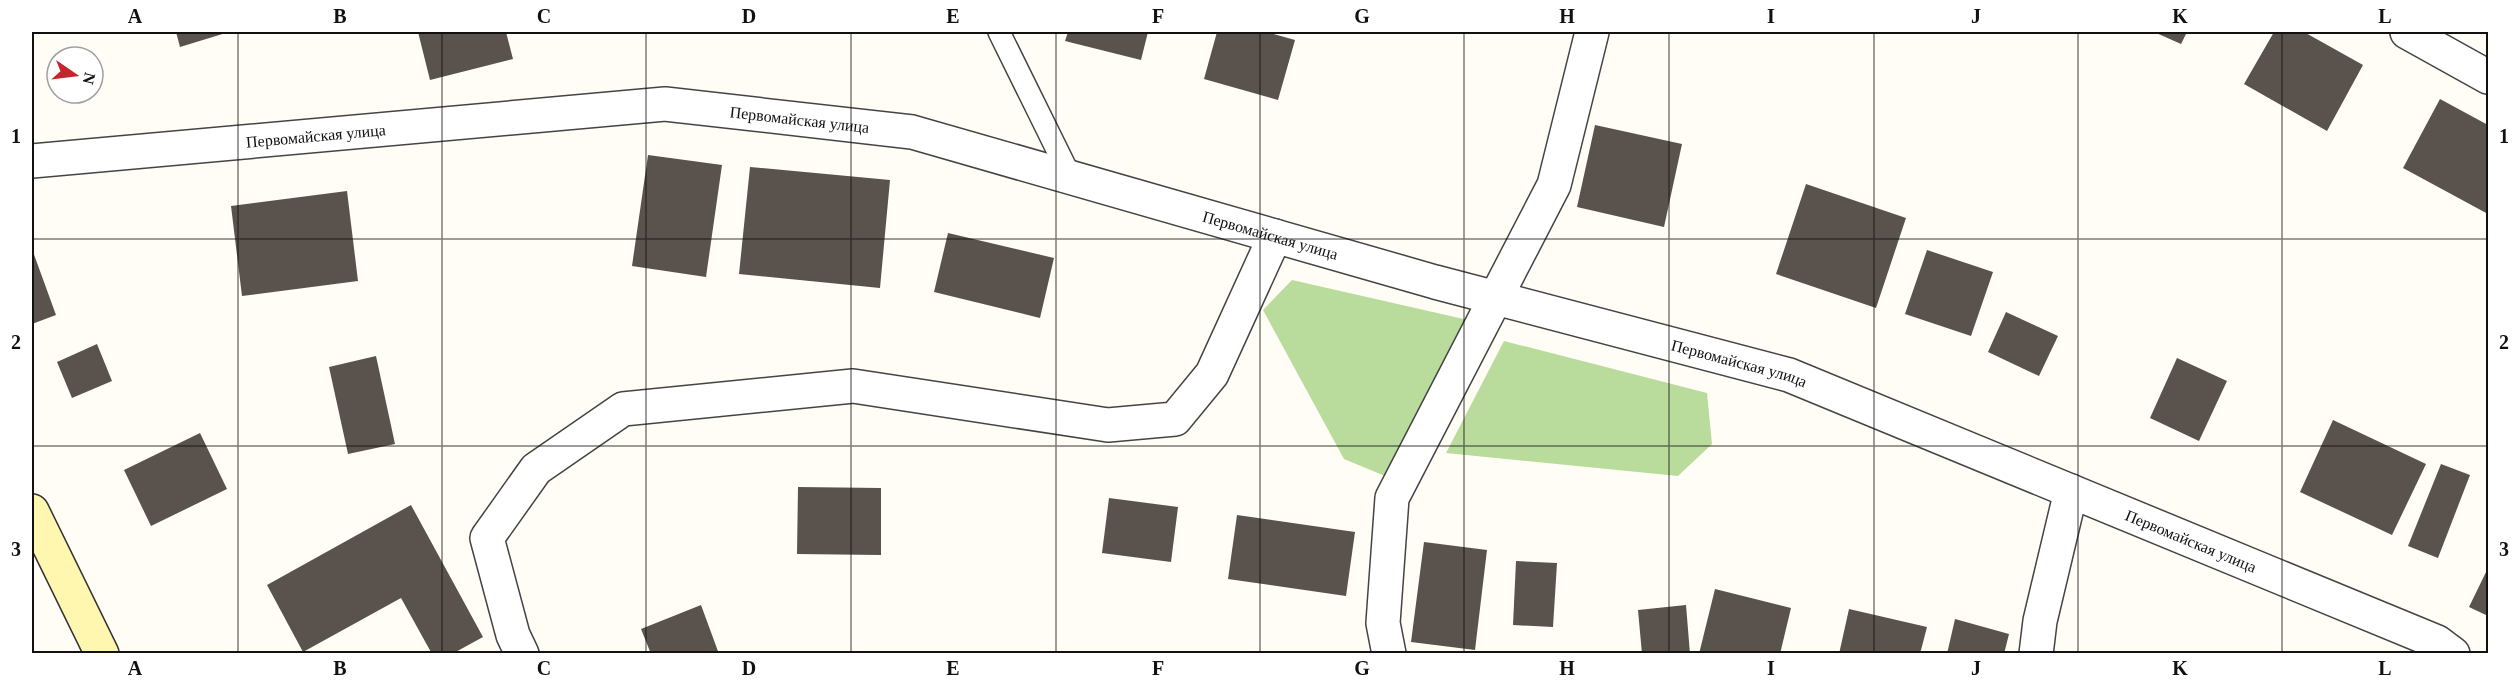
<svg xmlns="http://www.w3.org/2000/svg" width="2520" height="685" font-family="'Times New Roman',serif">
	<rect width="100%" height="100%" fill="#fffdf5"/>
	<path fill="#b9dc9c" d="M1292,280L1468,320L1385,476L1344,459L1263,310Z
		M1504,341L1707,393L1712,444L1678,476L1446,453Z"/>
	<path fill="#5a524d" d="M176,32H229L180,47Z
		M418,32H506L513,59L430,80Z
		M1068,32H1148L1141,60L1065,41Z
		M1217,32H1266L1295,40L1278,100L1204,79Z
		M2154,32H2187L2181,44Z
		M2274,32H2304L2363,65L2327,131L2244,84Z
		M2440,99L2488,125V214L2403,168Z
		M1595,125L1682,144L1664,227L1577,207Z
		M648,155L722,165L706,277L632,266Z
		M750,167L890,180L880,288L739,274Z
		M1806,184L1906,218L1876,308L1776,274Z
		M347,191L358,281L242,296L231,206Z
		M948,233L1054,258L1040,318L934,292Z
		M32,249L56,315L32,324Z
		M1927,250L1993,272L1971,336L1905,314Z
		M2006,312L2058,336L2039,376L1988,352Z
		M97,344L112,381L72,398L57,362Z
		M376,356L395,444L348,454L329,367Z
		M2177,358L2227,381L2199,441L2150,418Z
		M2333,420L2426,464L2392,535L2300,492Z
		M200,433L227,489L151,526L124,470Z
		M2441,464L2470,475L2438,558L2408,546Z
		M798,487L881,488V555L797,554Z
		M1109,498L1178,507L1171,562L1102,553Z
		M411,505L483,637L452,654H432L401,598L303,652L267,585Z
		M1237,515L1355,532L1346,596L1228,579Z
		M1424,542L1487,550L1475,650L1411,642Z
		M1516,561L1557,563L1553,627L1513,625Z
		M2488,568V616L2469,607Z
		M1715,589L1791,608L1780,654H1699Z
		M701,605L719,654H651L641,629Z
		M1686,605L1690,654H1642L1638,610Z
		M1849,609L1927,627L1920,654H1839Z
		M1955,619L2009,634L2004,654H1947Z"/>
	<g fill="none" stroke-linecap="round" stroke-linejoin="round">
		<defs>
			<path id="service" d="M999,32L1071,178"/>
			<g id="minor">
				<path d="M2407,32L2488,77"/>
				<path id="s1" d="M32,161L665,104L912,132L1435,282L1789,375L2437,642L2453,654"/>
				<path d="M522,654L513,635L487,538L536,469L623,409L853,386L1108,425L1175,419L1212,374L1275,236"/>
				<path d="M1389,654L1383,623L1392,498L1554,185L1592,32"/>
				<path d="M2036,654L2040,621L2071,491"/>
			</g>
			<path id="secondary" d="M32,511L102,654"/>
		</defs>
		<use href="#service" stroke="#444" stroke-width="24"/>
		<use href="#minor" stroke="#444" stroke-width="36"/>
		<use href="#secondary" stroke="#333" stroke-width="36"/>
		<use href="#service" stroke="#fff" stroke-width="21"/>
		<use href="#minor" stroke="#fff" stroke-width="33"/>
		<use href="#secondary" stroke="#fff6b0" stroke-width="33"/>
	</g>
	<path fill="none" stroke="#111" stroke-width="1.5" stroke-opacity="0.55" d="M238,32V654M442,32V654M646,32V654M851,32V654M1056,32V654M1260,32V654M1464,32V654M1669,32V654M1874,32V654M2078,32V654M2282,32V654M32,239H2488M32,446H2488"/>
	<g text-anchor="middle" stroke-width="6" stroke-linejoin="round" paint-order="stroke">
		<g font-size="16" fill="#111" stroke="#fff">
			<text dy="6" stroke="none"><textPath href="#s1" startOffset="771">Первомайская улица</textPath></text>
			<text dy="6" stroke="none"><textPath href="#s1" startOffset="285">Первомайская улица</textPath></text>
			<text dy="6" stroke="none"><textPath href="#s1" startOffset="1257">Первомайская улица</textPath></text>
			<text dy="6" stroke="none"><textPath href="#s1" startOffset="1743">Первомайская улица</textPath></text>
			<text dy="6" stroke="none"><textPath href="#s1" startOffset="2229">Первомайская улица</textPath></text>
		</g>
	</g>
	<rect width="2520" height="685" fill="none" stroke="#ffffff" stroke-width="66"/>
	<g transform="translate(75 75) rotate(104)"><circle r="28" fill="#ffffff" stroke="#a0a0a0" stroke-width="1.5"/>
	<path d="M0-4.5L10 22L0 15L-10 22Z" fill="#c4262e"/>
	<text y="-9" font-size="16" font-weight="bold" text-anchor="middle" fill="#111111">N</text>
	</g>
	<rect x="33" y="33" width="2454" height="619" fill="none" stroke="#111" stroke-width="2"/>
	<g font-size="20" text-anchor="middle" font-weight="bold" fill="#111">
		<text x="135" y="23">A</text>
		<text x="340" y="23">B</text>
		<text x="544" y="23">C</text>
		<text x="749" y="23">D</text>
		<text x="953" y="23">E</text>
		<text x="1158" y="23">F</text>
		<text x="1362" y="23">G</text>
		<text x="1567" y="23">H</text>
		<text x="1771" y="23">I</text>
		<text x="1976" y="23">J</text>
		<text x="2180" y="23">K</text>
		<text x="2385" y="23">L</text>
		<text x="16" y="143">1</text>
		<text x="2504" y="143">1</text>
		<text x="16" y="349">2</text>
		<text x="2504" y="349">2</text>
		<text x="16" y="556">3</text>
		<text x="2504" y="556">3</text>
		<text x="135" y="675">A</text>
		<text x="340" y="675">B</text>
		<text x="544" y="675">C</text>
		<text x="749" y="675">D</text>
		<text x="953" y="675">E</text>
		<text x="1158" y="675">F</text>
		<text x="1362" y="675">G</text>
		<text x="1567" y="675">H</text>
		<text x="1771" y="675">I</text>
		<text x="1976" y="675">J</text>
		<text x="2180" y="675">K</text>
		<text x="2385" y="675">L</text>
	</g>
</svg>
